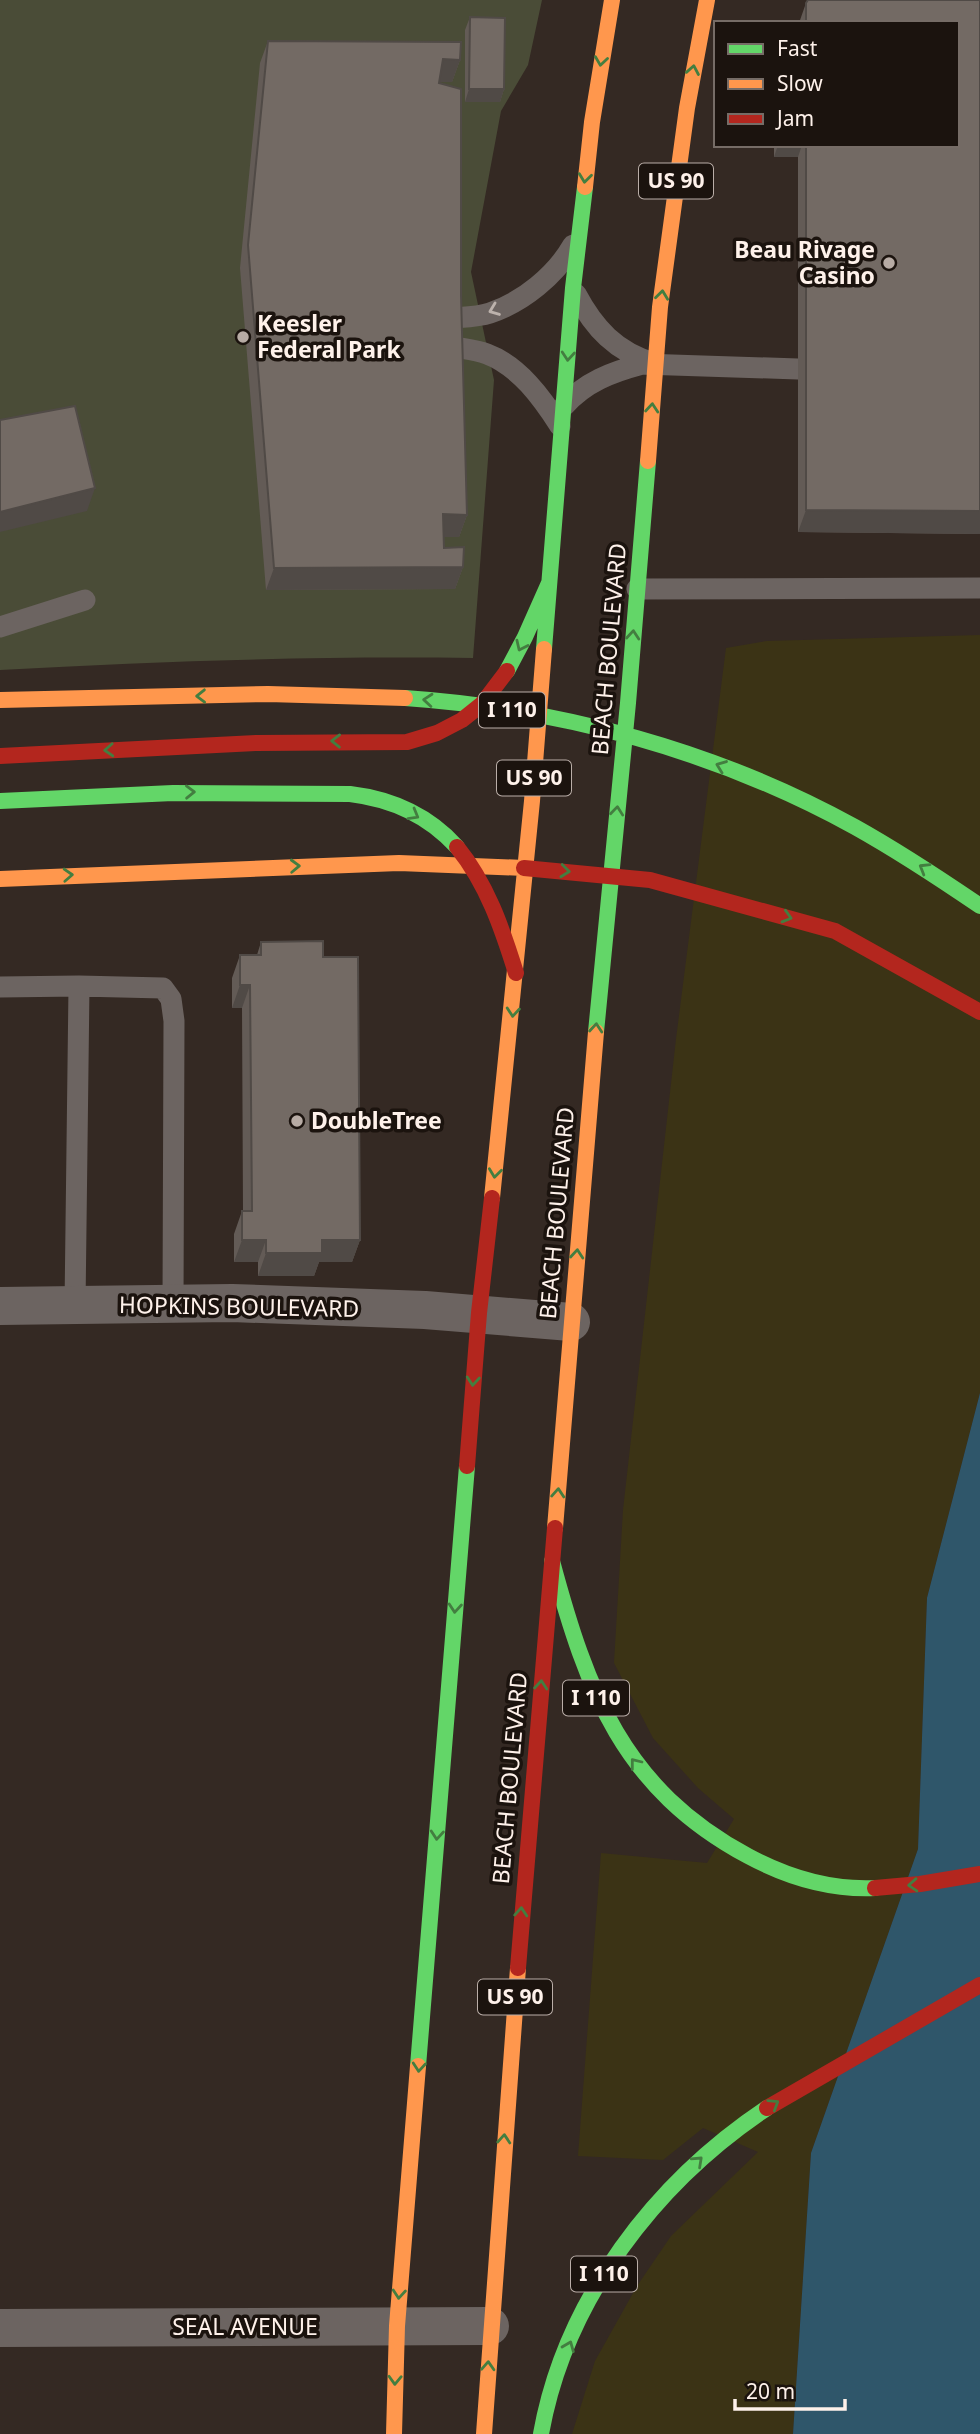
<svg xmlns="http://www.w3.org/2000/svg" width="980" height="2434" font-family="'Noto Sans',sans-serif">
	<rect width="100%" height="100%" fill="#342923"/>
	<path fill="#4a4c37" d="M0,0H542L528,65L501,111L471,272L494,380L473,658C315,656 158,661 0,670Z"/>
	<path fill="#3b3315" d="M980,635V1393L927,1598L918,1849L811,2153L793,2434H572L595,2361L637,2286L671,2236L758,2152L703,2128L663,2160L578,2156L601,1853L707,1863L734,1819L698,1788L653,1738L614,1663L623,1510L676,1039L726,648L767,641Z"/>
	<path fill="#2f566a" d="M980,1393V2434H793L811,2153L918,1849L927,1598Z"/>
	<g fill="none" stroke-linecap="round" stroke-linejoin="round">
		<path stroke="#6c6461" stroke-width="21" d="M576,294C594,328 616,352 654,363
			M452,318C465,317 478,317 490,313C523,302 556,275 573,245
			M454,347C465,349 477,350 487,354C519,366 542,398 560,426
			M564,406C585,382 612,372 642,364L798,369
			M637,589L980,588
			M0,627L85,600
			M0,987L79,986
			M75,1306L79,986L163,988L171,999L174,1021L173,1305"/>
		<path stroke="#6c6461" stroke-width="38" d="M0,1306L232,1303L425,1310L571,1322
			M0,2328L490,2326"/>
		<path stroke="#63d668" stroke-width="16" d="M544,649L573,288L585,187
			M507,671L525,637L549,583
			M405,698C562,709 717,751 855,827C898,851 939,878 980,906
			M0,801L173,793L350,794C392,799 429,816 457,847
			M596,1032L628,703L648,461
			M552,1561C587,1691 623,1789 748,1856C787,1877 830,1890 875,1888
			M418,2066L467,1466
			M541,2434C565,2299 656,2182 767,2108"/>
		<path stroke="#ff974d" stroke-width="16" d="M585,187L592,122L612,0
			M648,461L660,307L687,108L707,0
			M0,700L268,694L405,698
			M0,879L399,863L524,868
			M492,1198L532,801L544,649
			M555,1528L596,1032
			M394,2434L397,2326L418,2066
			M484,2434L518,1968"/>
		<path stroke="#b3261e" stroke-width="16" d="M0,756L256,743L407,742L437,733L462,720L482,704L507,671
			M457,847C487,884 502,928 516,973
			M524,868L650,880L835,931L980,1012
			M467,1466L479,1313L492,1198
			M875,1888L920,1884L980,1874
			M518,1968L555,1528
			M767,2108L980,1985"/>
	</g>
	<path fill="#635b56" d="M980,0V534L798,532V157H774V145H957V23H799L806,3Z
		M470,17L504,89L500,102H465V30Z
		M268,41L460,60L452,82H439L461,295L467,515L459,537H444V548L463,567L455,589L266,590L240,268L260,63Z
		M261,942L323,957L360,1240L352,1262H319L314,1276H258V1262H234V1234L242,1211H243L242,1008H232V978L240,955H257Z"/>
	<path fill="#504a46" d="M443,59L460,60L452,82H435Z
		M469,89H504L500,102H465Z
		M778,145H802L798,157H774Z
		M95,488L87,511L0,532V512Z
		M806,510L980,511V534L798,532Z
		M443,514L467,515L459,537H435Z
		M463,567L455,589L266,590L274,568Z
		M240,985H250L242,1008H232Z
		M242,1240H266L258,1262H234Z
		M322,1240H360L352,1262H319L314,1276H258L266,1253Z"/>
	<path fill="#736a64" stroke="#504a46" stroke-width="2" d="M808,0H980V511L806,510V145H957V23H806V3Z
		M470,17L505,18L504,89H469Z
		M268,41L461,42L460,60L443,59L439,83L461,89V295L467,515L443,514L444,548L464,547L463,567L274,568L248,245Z
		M75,406L95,488L0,512V420Z
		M323,941V957H358L360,1240H322V1253H266V1240H242V1211H252L250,985H240V955H261V942Z"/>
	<defs><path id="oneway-chevron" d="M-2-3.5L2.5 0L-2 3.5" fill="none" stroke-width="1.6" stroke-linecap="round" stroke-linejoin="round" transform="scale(1.75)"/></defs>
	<g stroke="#437e40">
		<use href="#oneway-chevron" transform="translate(601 61) rotate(98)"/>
		<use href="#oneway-chevron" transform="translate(693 70) rotate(-80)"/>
		<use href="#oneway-chevron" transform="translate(585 178) rotate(97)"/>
		<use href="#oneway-chevron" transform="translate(662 295) rotate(-83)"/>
		<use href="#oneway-chevron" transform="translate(568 356) rotate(95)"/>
		<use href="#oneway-chevron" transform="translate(652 408) rotate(-85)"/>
		<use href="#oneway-chevron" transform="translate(633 635) rotate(-85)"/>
		<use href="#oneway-chevron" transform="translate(521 646) rotate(115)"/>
		<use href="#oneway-chevron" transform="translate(201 696) rotate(179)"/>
		<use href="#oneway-chevron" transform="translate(428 700) rotate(-175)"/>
		<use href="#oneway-chevron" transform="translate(336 741) rotate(-179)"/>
		<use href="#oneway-chevron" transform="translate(109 750) rotate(177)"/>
		<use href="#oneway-chevron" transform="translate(721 766) rotate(-159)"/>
		<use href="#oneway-chevron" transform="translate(190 792) rotate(-1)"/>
		<use href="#oneway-chevron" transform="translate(617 811) rotate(-84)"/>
		<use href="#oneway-chevron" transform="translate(414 815) rotate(30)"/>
		<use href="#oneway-chevron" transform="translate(295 866) rotate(-2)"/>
		<use href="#oneway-chevron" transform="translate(924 868) rotate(-149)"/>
		<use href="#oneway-chevron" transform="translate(565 871) rotate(6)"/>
		<use href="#oneway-chevron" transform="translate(68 875) rotate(-3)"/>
		<use href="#oneway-chevron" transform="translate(787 917) rotate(16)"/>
		<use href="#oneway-chevron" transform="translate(513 1012) rotate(95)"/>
		<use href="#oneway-chevron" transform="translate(596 1028) rotate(-85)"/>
		<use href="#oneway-chevron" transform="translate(495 1173) rotate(97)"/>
		<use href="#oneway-chevron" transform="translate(577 1254) rotate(-85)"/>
		<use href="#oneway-chevron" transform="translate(473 1381) rotate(95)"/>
		<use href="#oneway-chevron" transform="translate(558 1493) rotate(-86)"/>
		<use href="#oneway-chevron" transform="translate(455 1608) rotate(95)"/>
		<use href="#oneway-chevron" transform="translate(541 1685) rotate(-85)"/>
		<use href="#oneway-chevron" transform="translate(635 1763) rotate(-128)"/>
		<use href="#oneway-chevron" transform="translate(437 1835) rotate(95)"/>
		<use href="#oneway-chevron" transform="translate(913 1885) rotate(176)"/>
		<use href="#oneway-chevron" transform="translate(521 1912) rotate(-86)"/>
		<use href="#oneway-chevron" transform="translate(419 2067) rotate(95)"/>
		<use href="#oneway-chevron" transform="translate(774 2104) rotate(-32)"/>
		<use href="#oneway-chevron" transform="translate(504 2139) rotate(-86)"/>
		<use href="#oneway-chevron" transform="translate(698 2161) rotate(-43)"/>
		<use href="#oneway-chevron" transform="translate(399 2294) rotate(95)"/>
		<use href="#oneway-chevron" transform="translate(569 2346) rotate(-68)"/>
		<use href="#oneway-chevron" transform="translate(488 2366) rotate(-87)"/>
		<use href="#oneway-chevron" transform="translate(395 2380) rotate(92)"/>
	</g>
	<use stroke="#bcb2ac" href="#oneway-chevron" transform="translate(494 310) rotate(159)"/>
	<g fill="#b7aba4" stroke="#1b130e" stroke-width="2.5">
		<circle cx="889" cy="263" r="7"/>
		<circle cx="243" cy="337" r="7"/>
		<circle cx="297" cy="1121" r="7"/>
	</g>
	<g text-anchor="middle" stroke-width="7" stroke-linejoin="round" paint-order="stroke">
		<g fill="#1b130e" stroke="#baaea8" stroke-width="2">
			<rect x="639" y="163.5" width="74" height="35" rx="5"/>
			<rect x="479" y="692.5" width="66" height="35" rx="5"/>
			<rect x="497" y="760.5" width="74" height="35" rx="5"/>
			<rect x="563" y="1680.5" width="66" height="35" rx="5"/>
			<rect x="478" y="1979.5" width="74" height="35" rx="5"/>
			<rect x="571" y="2256.5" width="66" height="35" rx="5"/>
		</g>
		<g font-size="21" font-weight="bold" fill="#fef1ea">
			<text x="676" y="188">US 90</text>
			<text x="512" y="717">I 110</text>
			<text x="534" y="785">US 90</text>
			<text x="596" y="1705">I 110</text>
			<text x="515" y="2004">US 90</text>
			<text x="604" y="2281">I 110</text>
		</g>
		<g font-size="23" font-weight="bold" fill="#fef1ea" stroke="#1b130e" text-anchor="start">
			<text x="875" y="258" text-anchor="end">Beau Rivage<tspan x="875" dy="26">Casino</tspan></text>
			<text x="257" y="332">Keesler<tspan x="257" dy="26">Federal Park</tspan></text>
			<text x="311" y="1129">DoubleTree</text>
		</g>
		<g font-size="23" fill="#fef1ea" stroke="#1b130e">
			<text transform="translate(609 649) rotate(-85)" y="8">BEACH BOULEVARD</text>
			<text transform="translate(557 1213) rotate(-85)" y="8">BEACH BOULEVARD</text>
			<text transform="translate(239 1307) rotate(1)" y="8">HOPKINS BOULEVARD</text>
			<text transform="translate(510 1778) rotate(-85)" y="8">BEACH BOULEVARD</text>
			<text x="245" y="2335">SEAL AVENUE</text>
		</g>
	</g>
	<rect x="714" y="21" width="245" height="126" fill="#1b130e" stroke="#766c66" stroke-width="2"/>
	<rect x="728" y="44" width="35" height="10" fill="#63d668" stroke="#766c66" stroke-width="2"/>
	<text x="777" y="56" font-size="21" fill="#fef1ea">Fast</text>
	<rect x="728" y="79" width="35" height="10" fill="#ff974d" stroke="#766c66" stroke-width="2"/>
	<text x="777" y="91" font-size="21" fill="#fef1ea">Slow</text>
	<rect x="728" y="114" width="35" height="10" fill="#b3261e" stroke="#766c66" stroke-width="2"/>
	<text x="777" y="126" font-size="21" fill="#fef1ea">Jam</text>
	<path d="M735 2399v10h110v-10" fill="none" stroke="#fef1ea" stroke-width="3.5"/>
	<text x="746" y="2399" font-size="21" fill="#fef1ea" stroke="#1b130e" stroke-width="5" paint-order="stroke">20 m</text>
</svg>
